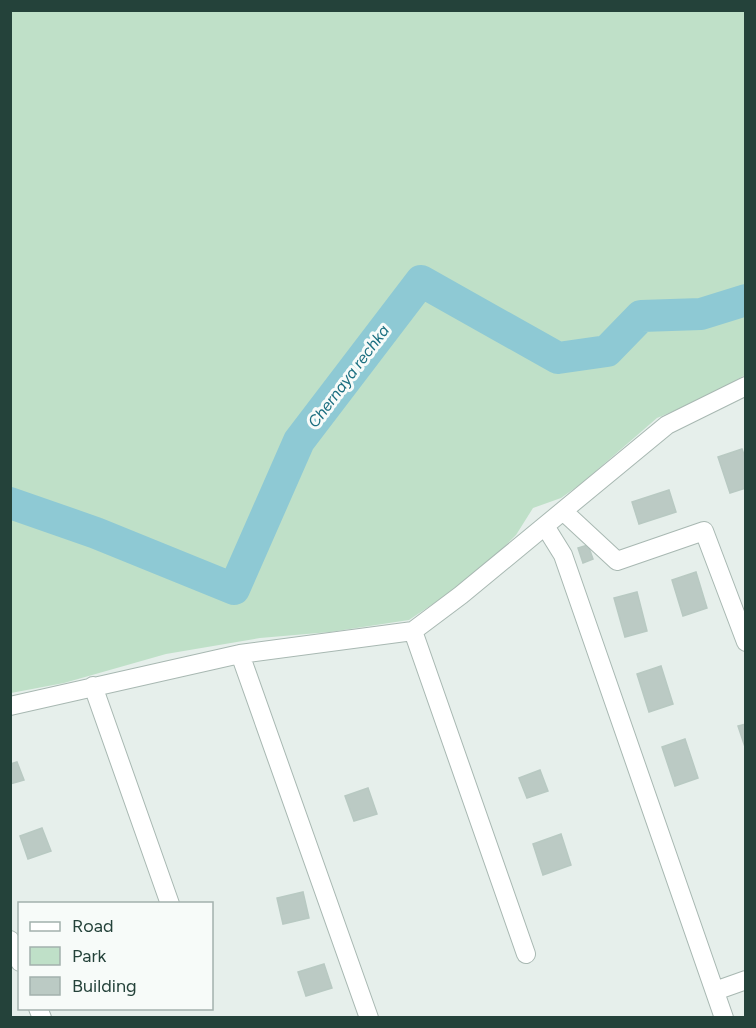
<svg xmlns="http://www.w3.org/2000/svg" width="756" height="1028" font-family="Figtree,sans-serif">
	<rect width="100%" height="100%" fill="#e6efeb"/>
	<path fill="#bfe0c8" d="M11,11H745V375L705,398L657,418L582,483L561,498L533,508L516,535L476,575L409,620L330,632L260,638L166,654L64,683L11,693Z"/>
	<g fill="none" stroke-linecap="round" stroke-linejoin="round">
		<path stroke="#8ec9d4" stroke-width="32" d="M10,503L96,533L234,589L299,441L421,281L558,358L607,351L641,316L701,314L746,300"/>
	</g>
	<path fill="#bbcac4" stroke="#b8c9c2" stroke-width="1.5" d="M742,449L746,460V488L730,493L718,457Z
		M669,490L676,512L639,524L632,502Z
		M588,545L593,559L583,563L578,548Z
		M696,572L707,608L683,616L672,580Z
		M637,592L647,631L625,637L614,598Z
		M661,666L673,704L649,712L637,674Z
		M746,724V750L738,726Z
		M685,739L698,778L675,786L662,747Z
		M17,762L24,780L10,784V764Z
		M540,770L548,791L527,798L519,778Z
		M368,788L377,814L354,821L345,796Z
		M42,828L51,851L28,859L20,836Z
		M561,834L571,865L543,875L533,844Z
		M303,892L309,918L283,924L277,898Z
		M324,964L332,988L306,996L298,972Z"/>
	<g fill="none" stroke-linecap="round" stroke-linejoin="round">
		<defs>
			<path id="minor" d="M563,511L617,561L704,531L746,642
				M545,526L563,555L724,1018
				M413,631L526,954
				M240,654L369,1018
				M93,686L170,904
				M10,706L240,654L413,631L461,595L667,425L746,386
				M10,940L20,962
				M715,991L746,980
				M38,1008L42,1018"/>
		</defs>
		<use href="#minor" stroke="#a8b8b2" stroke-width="20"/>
		<use href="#minor" stroke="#fff" stroke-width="18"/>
	</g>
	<g text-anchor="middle" stroke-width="6" stroke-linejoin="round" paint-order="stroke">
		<g font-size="16" font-style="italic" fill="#1c6f80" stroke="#f7fbf9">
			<text transform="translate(348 376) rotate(-53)" y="6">Chernaya rechka</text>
		</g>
	</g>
	<rect width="756" height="1028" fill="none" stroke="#24423a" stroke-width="24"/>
	<rect x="18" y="902" width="195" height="108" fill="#f7fbf9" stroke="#a3b1ad" stroke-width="1.5"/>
	<rect x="30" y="922" width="30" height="9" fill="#ffffff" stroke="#a3b1ad" stroke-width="1.5"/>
	<text x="72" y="932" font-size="18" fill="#24423a">Road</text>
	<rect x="30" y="947" width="30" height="18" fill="#bfe0c8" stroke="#a3b1ad" stroke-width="1.5"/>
	<text x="72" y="962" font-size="18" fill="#24423a">Park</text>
	<rect x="30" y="977" width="30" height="18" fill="#bbcac4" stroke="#a3b1ad" stroke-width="1.5"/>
	<text x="72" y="992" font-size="18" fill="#24423a">Building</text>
</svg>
